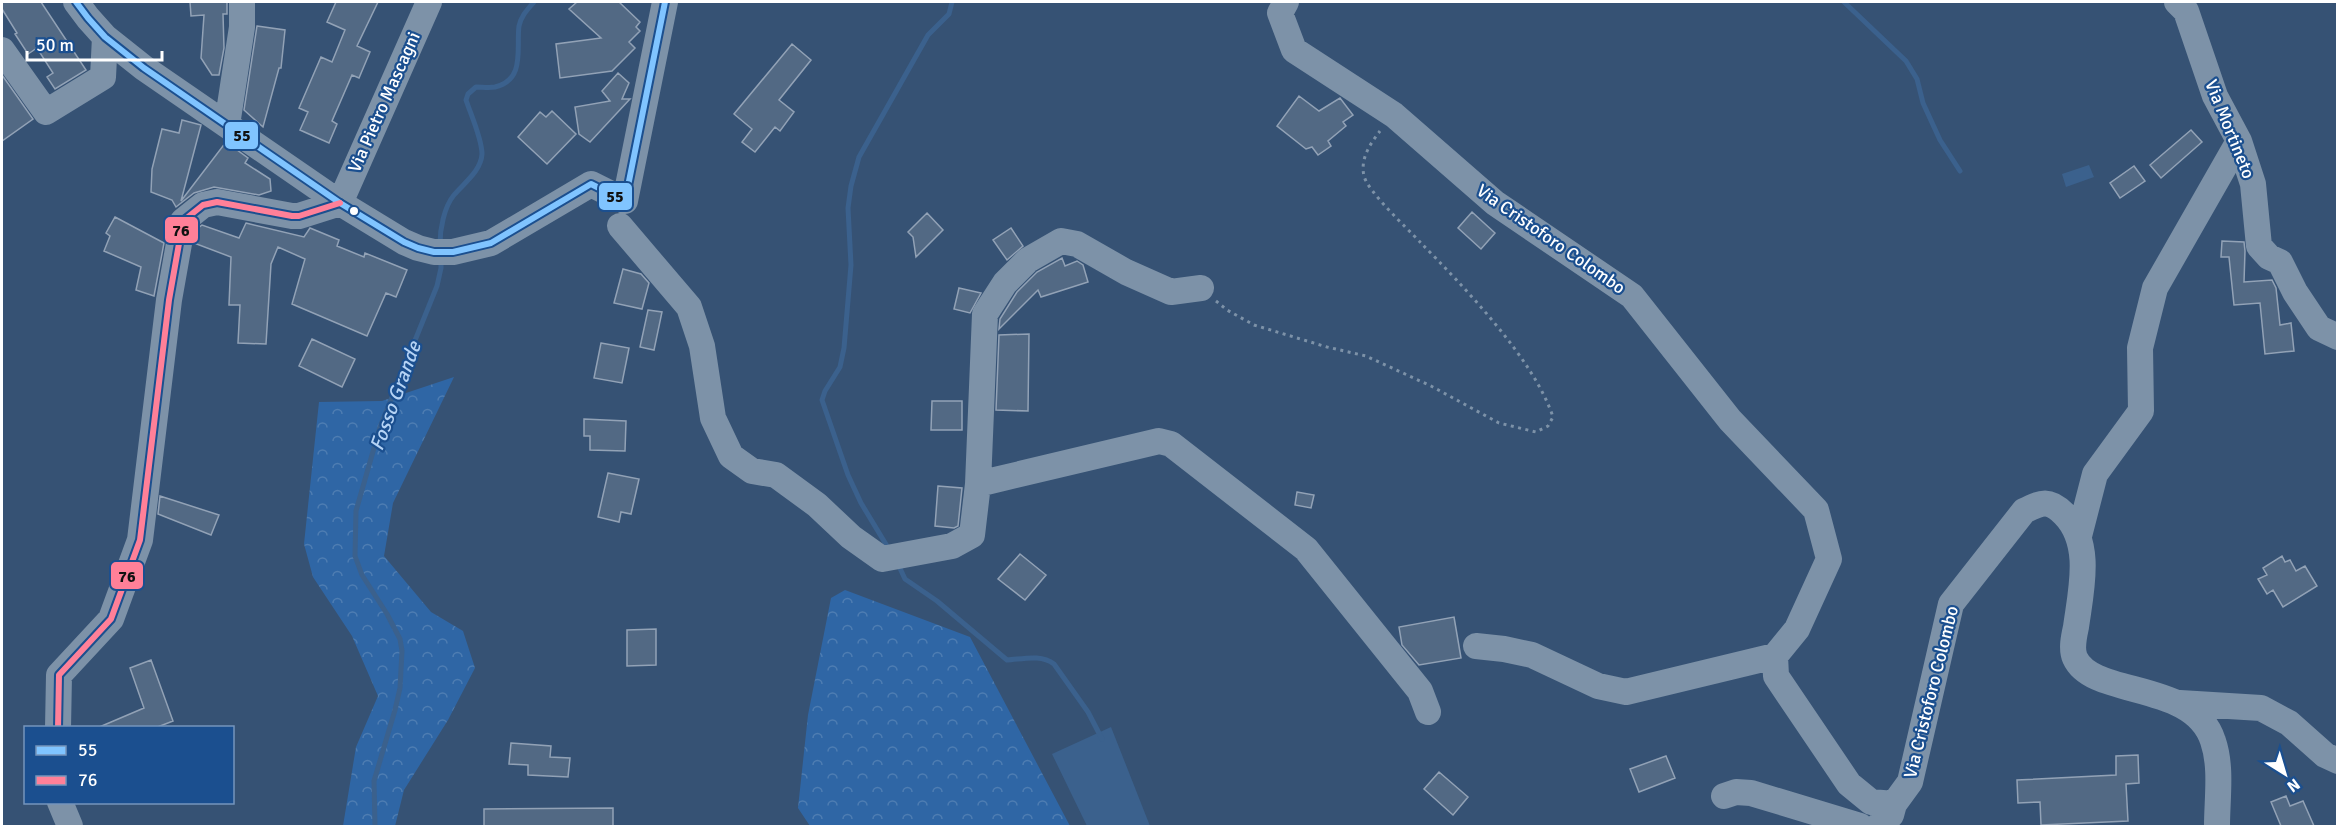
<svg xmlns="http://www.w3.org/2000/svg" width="2339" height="828" font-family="Signika,sans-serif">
	<defs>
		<pattern id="forest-crowns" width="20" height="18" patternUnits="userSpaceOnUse" patternTransform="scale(1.5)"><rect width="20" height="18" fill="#2f66a5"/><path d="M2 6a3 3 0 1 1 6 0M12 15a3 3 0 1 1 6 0" fill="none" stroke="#4e7db2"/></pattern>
	</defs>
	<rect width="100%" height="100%" fill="#365274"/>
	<path fill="url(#forest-crowns)" d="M454,377L393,503L384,556L431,612L463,631L475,668L448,720L404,790L395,826H343L356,747L378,696L352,636L313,577L304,544L319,402L382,401Z
		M845,590L970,637L1070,826H810L798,808L808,715L831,598Z"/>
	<path fill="#3b618d" d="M2089,165L2094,177L2066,187L2062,174Z
		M1111,727L1150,826H1087L1052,754Z"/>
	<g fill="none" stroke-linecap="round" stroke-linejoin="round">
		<path stroke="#3b618d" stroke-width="5" d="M1844,2L1906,61L1917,79L1923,103L1940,140L1960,171
			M440,244C440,229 444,207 454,195C464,183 481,171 482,154C482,139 471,115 466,100L468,94L476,87C482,87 489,88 495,87C526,80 516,47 519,26C521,16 528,9 534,2
			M890,551L861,503L848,475L822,400L825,391L840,367L844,348L851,265L848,208L851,186L859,157L928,35L949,14L952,2
			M898,564L905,579L937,601L1007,660C1023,659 1041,654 1054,664L1088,712L1102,739
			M375,826L374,781L395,710L400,688L402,651L400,639L387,614L362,575L355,556L356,511L380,427L437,286L441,268V259"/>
	</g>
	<path fill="#526984" stroke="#92a2b6" stroke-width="1.5" d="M2,2H41L86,70L55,89L47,77L53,73L37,48L28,54L15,34L17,33L2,9Z
		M190,2H227V14H223L224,48L219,75H212L201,58L204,15L191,16Z
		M336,2H378L357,46L370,52L359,78L352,75L332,121L337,124L329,143L300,130L308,112L299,108L321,57L332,62L345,30L327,22Z
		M577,2H619L640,22L636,27L640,31L629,42L635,48L612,71L560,78L556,44L601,38L569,9Z
		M257,26L285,30L281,68H279L263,127L244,110Z
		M792,44L811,60L779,100L794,112L780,131L775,127L755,152L742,142L752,129L734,114Z
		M618,73L629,83L622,99H630L590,142L579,134L575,107L610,101L602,91Z
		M2,75L33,119L2,141Z
		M1299,96L1319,111L1340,98L1353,115L1343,122L1346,126L1328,141L1331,146L1318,155L1312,147L1306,149L1277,126Z
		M552,111L576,134L547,164L518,137L540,112L546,117Z
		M182,120L201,125L181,201L226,142L248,158L245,163L270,179L271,191L259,195L214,187L194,193L176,207L172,200L151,192L152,169L162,129L179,133Z
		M2191,130L2202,142L2161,178L2150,165Z
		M2134,166L2145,181L2120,198L2110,183Z
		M1472,212L1495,233L1481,249L1458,228Z
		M927,213L943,230L916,257L913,237L908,232Z
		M115,217L164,243L154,296L136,290L141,267L104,251L110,236L106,233Z
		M246,223L304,237L310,228L339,240L337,246L364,257L365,253L407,270L396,297L386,293L367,336L292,304L305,259L278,247L271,264L266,344L238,343L240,305H229L231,257L194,243L197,229L202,225L239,238Z
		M1011,228L1023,246L1007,260L993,240Z
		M2222,241L2244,242L2245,251L2244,282L2272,280L2276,288L2280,325L2291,323L2294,351L2265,354L2260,303L2234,305L2229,257H2221Z
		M1062,258L1065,266L1077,261L1083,265L1088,282L1041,297L1038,290L999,329L1000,319L1017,292L1037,272Z
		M623,269L641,274L649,283L642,309L614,303Z
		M959,288L981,293L970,313L954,309Z
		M648,310L662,312L654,350L640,347Z
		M1029,334L1028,411L996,410L999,335Z
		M312,339L355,359L342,387L299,366Z
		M601,343L629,348L622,383L594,378Z
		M932,401H962V430H931Z
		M584,419L626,421L625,451L590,450V436H584Z
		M608,473L639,479L631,514L621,512L619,522L598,517Z
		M938,486L962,488L958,526L954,528L935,526Z
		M1297,492L1314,495L1311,508L1295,505Z
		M160,496L219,515L211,535L158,514Z
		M1020,554L1046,575L1025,600L998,579Z
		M2282,556L2285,562L2290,560L2296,571L2305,566L2317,586L2283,607L2273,590L2267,594L2258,579L2267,575L2263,568Z
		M1454,617L1461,658L1419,665L1402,645L1399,627Z
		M656,629V665L627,666V630Z
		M151,660L173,721L155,728H97L144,708L130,668Z
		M511,743L551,746L550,757L570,758L568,777L528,775V765L509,764Z
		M2138,755L2139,783L2126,784L2128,821L2041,825L2040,802L2018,803L2017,780L2116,775V756Z
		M1666,756L1675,778L1639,792L1630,769Z
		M1439,772L1468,797L1453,815L1424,789Z
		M2286,796L2290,806L2303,801L2314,826H2281L2271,802Z
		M613,808V826H484V809Z"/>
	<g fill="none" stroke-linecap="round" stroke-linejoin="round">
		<path stroke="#7d92a8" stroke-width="3" stroke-dasharray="3 4.5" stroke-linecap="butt" d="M1216,301L1227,310L1254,325L1327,347L1366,356L1431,386L1499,423L1536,432L1548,426L1553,417C1534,359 1463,286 1420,242C1408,229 1368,192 1364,176C1360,159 1370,144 1380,131"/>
		<path stroke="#7d92a8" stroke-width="26" d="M76,2L88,18L105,37L144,68L340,203L404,242L418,248L434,252H453L491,243L591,184L625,201L665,2
			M1286,2L1280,13L1294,50L1394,115L1495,203L1632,296L1730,420L1816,510L1829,559L1797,629L1775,656L1776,676L1849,784L1871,802L1894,804L1910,782L1951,604L2024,511C2042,502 2049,499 2064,514C2093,543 2081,590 2076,627C2074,636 2071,649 2075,658C2093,698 2194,680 2213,741C2222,767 2217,799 2217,826
			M2177,2L2186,11L2215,96L2239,141L2253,184L2259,246L2269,257L2280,262L2295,292L2319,328L2338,337
			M2,50L46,112L103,77L105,37
			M227,125L242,27V2
			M340,203L429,2
			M620,226L689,307L702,346L713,418L731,456L752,471L776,475L817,505L851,537L882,559L952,546L972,535L978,484L985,314L1005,283L1028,260L1061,241L1077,244L1126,272L1171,292L1201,288
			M978,484L1159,441L1171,444L1306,549L1420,691L1428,712
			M2079,536L2095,474L2141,411L2140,348L2155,288L2239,141
			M1476,646L1504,649L1532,655L1598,686L1626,692L1775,656
			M2180,703L2261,708L2289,723L2325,755L2338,761
			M58,728L59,675L111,619L140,540L169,300L183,221L203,205L217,202L292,216H299L340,203
			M1724,796L1736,792L1751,793L1860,826
			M60,802L70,826
			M1878,826L1891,815L1894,804"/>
		<defs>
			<path id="bus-1" d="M76,2L88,18L105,37L144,68L340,203L404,242L418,248L434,252H453L491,243L591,184L625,201L665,2"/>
			<path id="bus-2" d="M58,728L59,675L111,619L140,540L169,300L183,221L203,205L217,202L292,216H299L340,203"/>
		</defs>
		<use href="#bus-1" stroke="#1b4f8f" stroke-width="10"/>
		<use href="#bus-2" stroke="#1b4f8f" stroke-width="10"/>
		<use href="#bus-1" stroke="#80c4ff" stroke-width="6"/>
		<use href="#bus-2" stroke="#ff8098" stroke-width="6"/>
	</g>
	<circle fill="#fff" stroke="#1b4f8f" stroke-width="2" cx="354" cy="211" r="5"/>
	<g text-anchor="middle" stroke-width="4.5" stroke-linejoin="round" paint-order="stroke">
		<g font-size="18" fill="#fff" stroke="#1b4f8f">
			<text transform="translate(384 102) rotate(-66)" y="6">Via Pietro Mascagni</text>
			<text transform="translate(2230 129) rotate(68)" y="6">Via Mortineto</text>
			<text transform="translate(1551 239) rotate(35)" y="6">Via Cristoforo Colombo</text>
			<text transform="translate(1931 692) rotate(-76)" y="6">Via Cristoforo Colombo</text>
		</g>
		<g font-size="20" font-style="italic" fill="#b5d3f5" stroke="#1b4f8f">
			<text transform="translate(395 396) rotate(-70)" y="7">Fosso Grande</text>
		</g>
	</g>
	<g stroke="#1b4f8f" stroke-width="2">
		<rect x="224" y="121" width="35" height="29" rx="6" fill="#80c4ff"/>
		<rect x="598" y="182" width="35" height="29" rx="6" fill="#80c4ff"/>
		<rect x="164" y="216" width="35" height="28" rx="6" fill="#ff8098"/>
		<rect x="110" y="561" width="34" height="29" rx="6" fill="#ff8098"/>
	</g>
	<g font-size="16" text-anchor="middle" font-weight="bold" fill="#111">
		<text x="242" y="141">55</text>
		<text x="615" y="202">55</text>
		<text x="181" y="236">76</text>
		<text x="127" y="582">76</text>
	</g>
	<rect width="2339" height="828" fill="none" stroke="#ffffff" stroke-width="6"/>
	<rect x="24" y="726" width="210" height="78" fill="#1b4f8f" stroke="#7695bc" stroke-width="1.5"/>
	<rect x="36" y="746" width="30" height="9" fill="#80c4ff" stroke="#7695bc" stroke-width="1.5"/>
	<text x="78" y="756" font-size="18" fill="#ffffff">55</text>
	<rect x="36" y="776" width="30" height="9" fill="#ff8098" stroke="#7695bc" stroke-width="1.5"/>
	<text x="78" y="786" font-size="18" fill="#ffffff">76</text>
	<g transform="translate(2285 774) rotate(143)" stroke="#1b4f8f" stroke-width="4.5" paint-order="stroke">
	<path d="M0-4.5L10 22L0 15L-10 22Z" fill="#ffffff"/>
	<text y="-9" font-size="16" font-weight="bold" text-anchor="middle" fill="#ffffff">N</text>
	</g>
	<path d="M27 51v9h135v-9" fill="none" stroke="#ffffff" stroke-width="3"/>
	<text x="36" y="51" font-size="18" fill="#ffffff" stroke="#1b4f8f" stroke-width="4.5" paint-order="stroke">50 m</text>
</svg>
